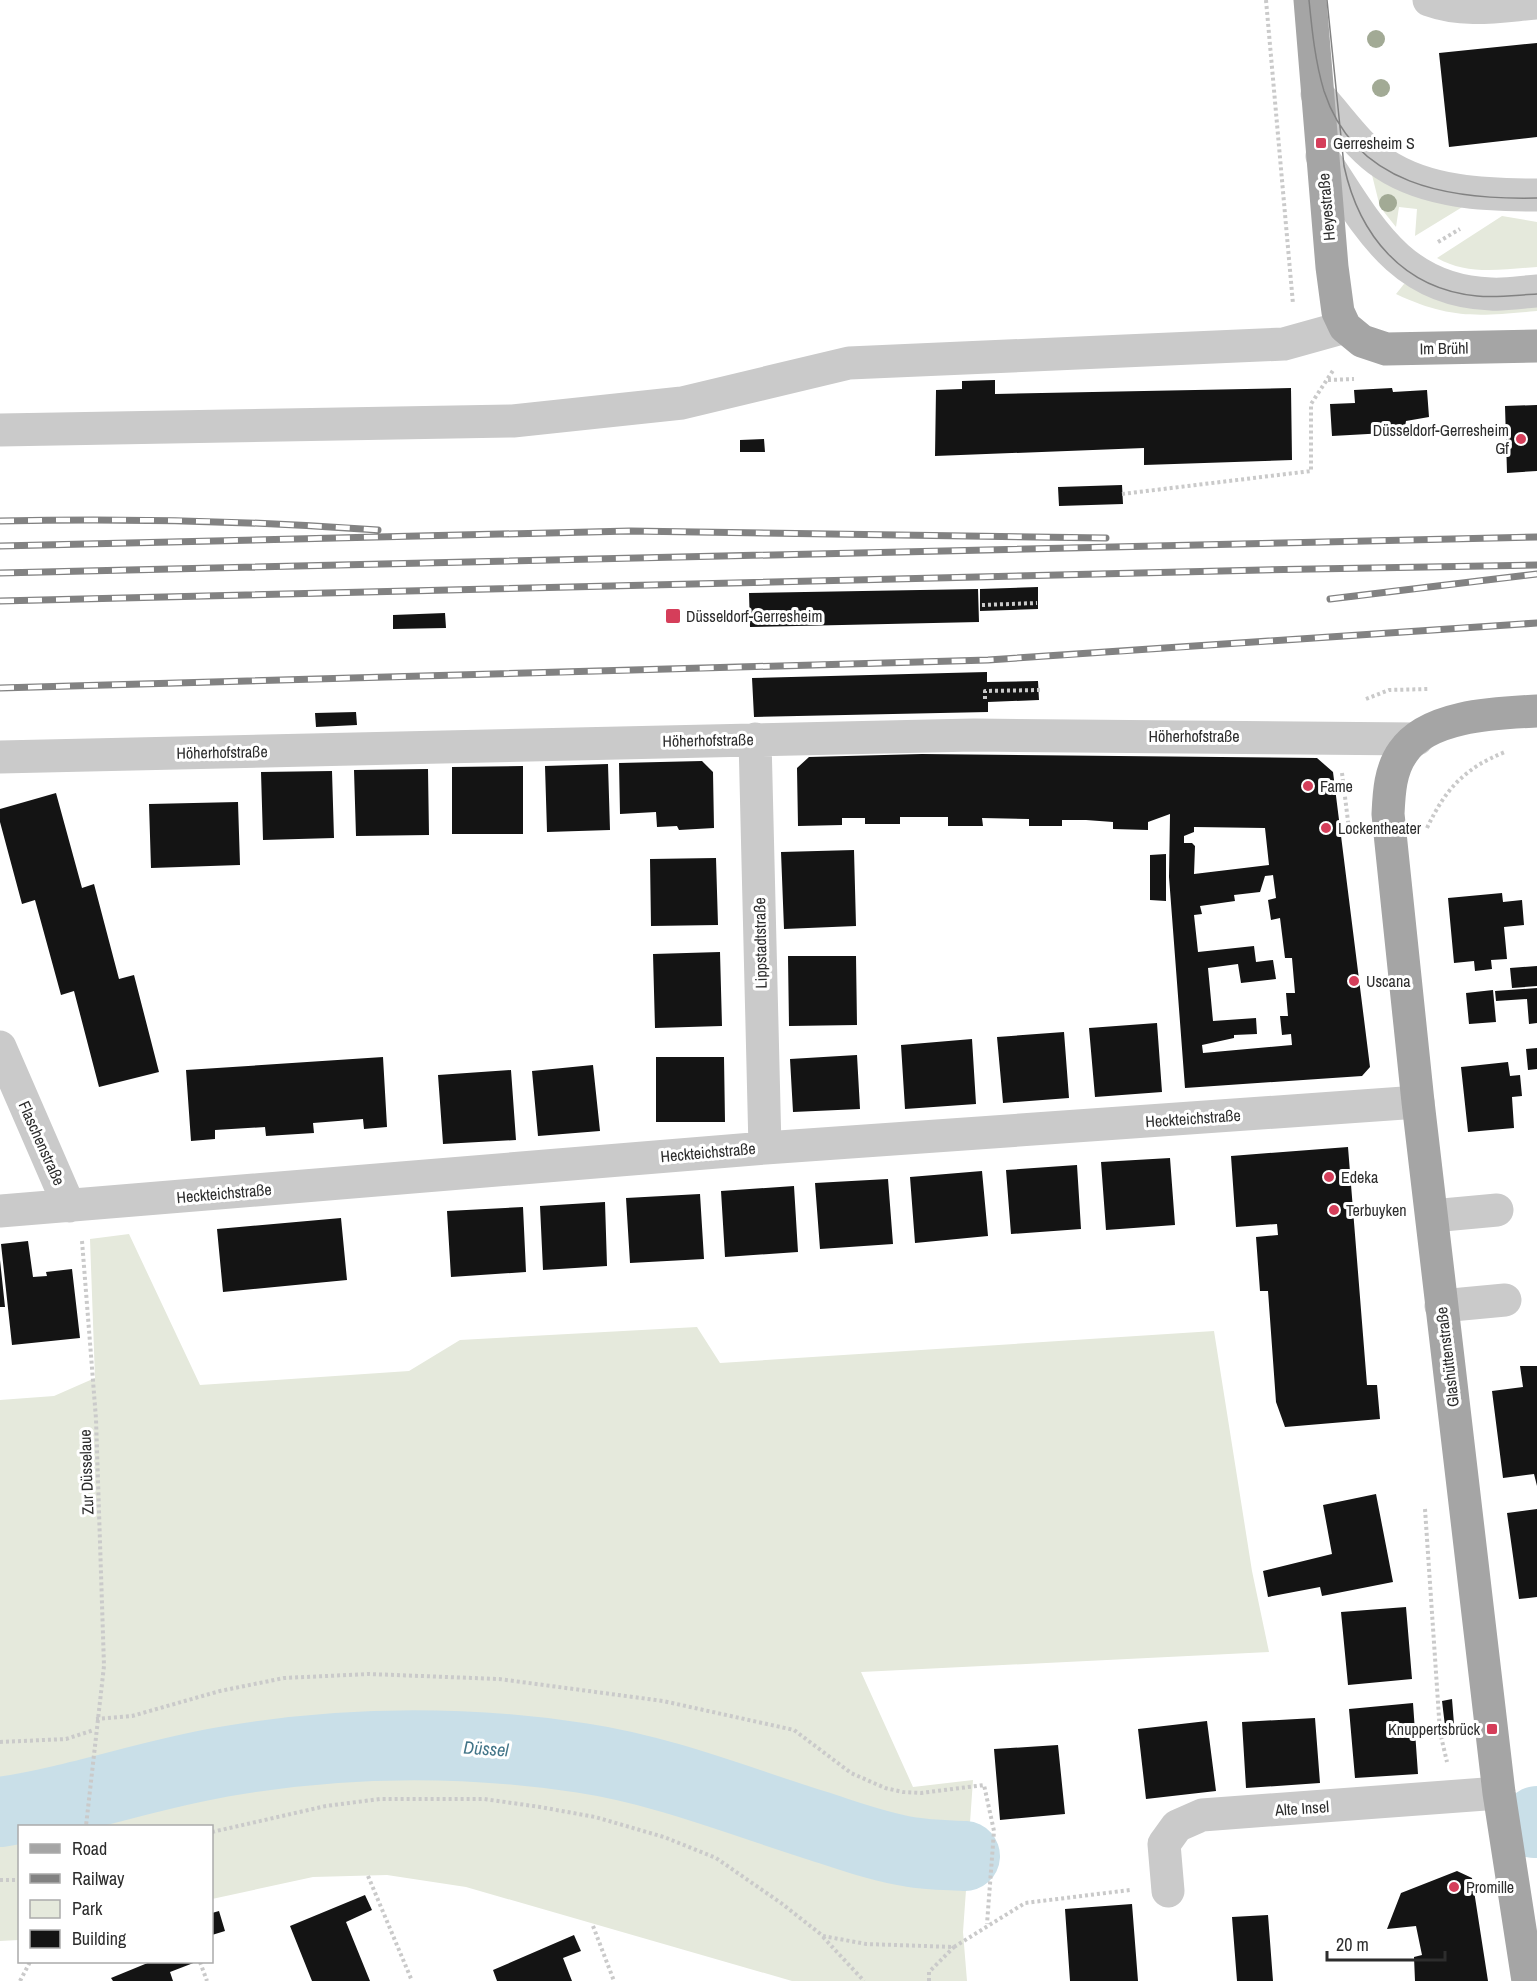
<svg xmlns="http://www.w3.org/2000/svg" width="1537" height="1981" font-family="'Archivo Narrow',sans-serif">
	<rect width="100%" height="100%" fill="#fff"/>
	<path fill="#e5e9dc" d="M1371,171L1464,206L1415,236L1417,209L1399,207L1396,227L1380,207Z
		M1502,216L1537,222V267C1503,269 1468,276 1437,258Z
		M1404,284L1537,301V311C1479,316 1451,320 1396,294Z
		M129,1234L200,1385L409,1371L460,1340L697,1327L720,1363L1214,1331L1252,1571L1269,1652L861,1672L913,1787L973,1780L968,1851L912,1846L874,1839L624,1760L477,1742L351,1740L220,1757L0,1806V1400L54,1396L95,1378L90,1239Z
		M392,1749L481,1753L599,1766L665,1782L898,1856L968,1862L963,1932L967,1981H792L466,1887L387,1875L313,1877L212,1899V1826H20L19,1940L0,1941V1819L224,1766L307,1753Z"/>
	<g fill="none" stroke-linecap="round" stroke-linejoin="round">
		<path stroke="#c9dfe8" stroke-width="70" d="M0,1812C75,1801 147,1775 222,1762C341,1741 463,1740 582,1758C662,1770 739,1801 815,1825C847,1835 878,1847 911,1852C928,1855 947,1855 965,1856
			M1534,1823L1537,1821"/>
	</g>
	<path fill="#141414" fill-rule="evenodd" d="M1537,43V137L1449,147L1439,53Z
		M995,380V394L1291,388L1292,460L1144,465V448L935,456L936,390L962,389V381Z
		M1392,388L1393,392L1427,390L1429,417L1406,421L1404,432L1332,436L1330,404L1355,403L1354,390Z
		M1537,405V471L1507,473L1505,406Z
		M764,439L765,452H740V440Z
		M1122,485L1123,504L1059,506L1058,487Z
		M1038,587V609L980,611V589Z
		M978,589L979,622L750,627L749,593Z
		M445,613L446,628L393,629V615Z
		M987,672V682L1038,681L1039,700L988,702V712L754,717L752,678Z
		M356,712L357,725L316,727L315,713Z
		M922,754L1317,758L1333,772L1370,1067L1362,1076L1185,1088L1169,877L1170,814L1148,822V830L1113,829V822L1086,820H1062V826H1029V819L982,818L983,826H948V817H900V824H865V818H842V825L798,826L797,768L809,757ZM1194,827L1265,828L1269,865L1194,874L1195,846L1192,843H1184V836L1194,832ZM1273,875L1276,898L1268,900L1271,920L1280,918L1285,958H1292L1295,993H1286L1288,1016H1280L1282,1035L1291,1034L1292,1045L1203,1053L1202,1045L1234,1038V1035L1257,1034L1256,1018L1213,1021L1208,968L1238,964L1241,983L1276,979L1273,960L1256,962L1254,946L1198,952L1194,915L1202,914L1200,906L1235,901L1234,895L1260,892L1265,876Z
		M702,761L713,772L714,828L679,830L677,826L657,827L656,812L620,814L619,763Z
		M608,764L610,830L547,832L545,766Z
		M523,766V834H452V767Z
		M428,769L429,835L356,836L354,770Z
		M332,771L334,838L263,840L261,772Z
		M56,793L82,888L94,884L119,979L134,975L159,1072L99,1087L74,991L61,995L35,900L22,904L0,822V809Z
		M238,802L240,865L151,868L149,804Z
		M854,850L856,926L784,929L781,852Z
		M1166,854V901L1150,900V855Z
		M716,858L718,925L651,926L650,859Z
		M1502,893L1503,902L1522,900L1524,925L1504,927L1507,959L1491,960L1492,969L1475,971L1474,961L1454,963L1448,898Z
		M720,952L722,1026L655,1028L653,954Z
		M788,956H856L857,1025L789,1026Z
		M1537,966V986L1512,988L1510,968Z
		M1537,988V1023L1529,1024L1527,999L1496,1001L1495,991Z
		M1493,990L1496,1022L1469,1024L1466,993Z
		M1157,1023L1162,1092L1095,1097L1089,1028Z
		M1064,1032L1069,1098L1003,1103L997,1037Z
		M972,1039L976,1104L905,1109L901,1045Z
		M1537,1048V1069L1528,1070L1526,1049Z
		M857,1055L860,1109L793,1112L790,1059Z
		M383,1057L387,1127L364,1129L363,1119L313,1123L314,1133L266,1136L265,1127L215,1130V1139L191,1141L186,1070Z
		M656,1057H724L725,1122H656Z
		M1508,1062L1510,1076L1520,1075L1522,1096L1512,1097L1514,1128L1468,1132L1461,1067Z
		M593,1065L600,1131L538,1136L532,1071Z
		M511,1070L516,1140L443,1144L438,1075Z
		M1348,1147L1367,1385H1377L1380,1419L1285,1427L1276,1402L1268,1291H1260L1256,1237L1278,1235L1277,1224L1236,1227L1231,1156Z
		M1170,1158L1175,1225L1106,1230L1101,1162Z
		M1077,1165L1081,1229L1011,1234L1006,1170Z
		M982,1171L988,1236L915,1243L910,1177Z
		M888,1179L893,1244L820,1249L815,1183Z
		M794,1186L798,1252L725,1257L721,1191Z
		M700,1194L704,1259L630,1263L626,1198Z
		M605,1202L607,1266L543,1270L540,1206Z
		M523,1207L526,1272L451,1277L447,1211Z
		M341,1218L347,1280L223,1292L217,1229Z
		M28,1241L33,1277L47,1276L46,1272L72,1269L80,1338L12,1345L1,1244Z
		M0,1260L5,1307H0Z
		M1520,1366H1537V1486L1534,1474L1503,1478L1492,1391L1523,1387Z
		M1376,1494L1393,1582L1322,1596L1320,1587L1268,1597L1263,1571L1332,1554L1323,1505Z
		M1537,1509V1597L1519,1599L1507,1513Z
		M1406,1607L1412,1679L1348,1685L1341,1612Z
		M1452,1699L1454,1724L1445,1726L1442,1701Z
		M1413,1703L1418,1774L1355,1778L1349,1709Z
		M1315,1718L1320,1783L1246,1788L1242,1722Z
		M1207,1721L1216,1791L1146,1799L1138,1729Z
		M1058,1745L1065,1814L1000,1820L994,1749Z
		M1457,1871L1472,1878L1488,1981H1415L1414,1957L1422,1955L1416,1926L1387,1929L1401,1893Z
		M365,1895L372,1910L346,1922L370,1981H312L290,1926Z
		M1132,1904L1138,1981H1070L1065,1909Z
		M219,1911L225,1931L212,1935V1913Z
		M1268,1915L1273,1981H1237L1232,1917Z
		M574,1935L581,1951L563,1958L572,1981H497L493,1970Z
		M150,1962H196L170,1972L173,1981H113L111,1978Z"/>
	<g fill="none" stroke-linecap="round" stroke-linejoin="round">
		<path stroke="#cacaca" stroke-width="4" stroke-dasharray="3 3" stroke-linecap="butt" d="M1266,0L1293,304
			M1438,242L1460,229
			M1328,380L1354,379
			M1122,494L1311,471V404L1334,369
			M982,605L1037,603
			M985,699V691L1040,690
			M1366,699L1389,690L1428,689
			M1342,773L1350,837
			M1427,828C1446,788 1465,768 1505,752
			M82,1241L96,1419L104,1666L86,1826
			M1425,1509L1440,1732L1447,1762
			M96,1719L132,1716L220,1691L284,1678L369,1674L499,1679L663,1701L794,1730L851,1773L885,1788L903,1792L921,1793L984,1785L994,1831L987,1924
			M1440,1732L1454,1731
			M0,1742L66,1739L94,1730
			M212,1832L326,1806L380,1799H484L540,1807L595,1817L664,1837L716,1858L781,1903L823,1936L866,1944L954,1947L1025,1903L1130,1890
			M368,1876L412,1981
			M0,1880H20
			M593,1926L614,1981
			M823,1937L864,1981
			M200,1962L207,1981
			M20,1981L30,1962
			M929,1981V1972L954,1947"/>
		<path stroke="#cacaca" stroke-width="33" d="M1429,0C1465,13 1500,6 1537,3
			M1317,94C1339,117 1358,147 1384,164C1428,193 1486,195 1537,195
			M1322,156C1367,224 1399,291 1491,294C1506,295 1522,292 1537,291
			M0,430L513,421L682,403L849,363L1284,344L1345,327
			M755,739L765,1148
			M0,757L974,735L1417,739
			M0,1047L69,1206
			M0,1211L765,1148L1418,1102
			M1432,1216L1497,1210
			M1441,1306L1505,1300
			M1168,1891L1164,1844L1177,1826L1202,1815L1499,1793"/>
		<path stroke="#a5a5a5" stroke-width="33" d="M1310,0L1332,267L1338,312L1345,327L1362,341L1386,349L1537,346
			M1528,1981L1499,1793L1418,1102L1388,814C1389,793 1390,770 1403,752C1428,715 1497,713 1537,711"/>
		<path stroke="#828282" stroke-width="1.5" d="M1309,0C1312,30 1315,61 1324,91C1355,186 1450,200 1537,198
			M1327,0L1344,166C1359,235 1403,289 1477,296C1497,298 1517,295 1537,294"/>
		<defs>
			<path id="rail" d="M0,521C126,518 251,521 378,530
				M0,546L630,531L1106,538
				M0,573L1537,537
				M1330,599L1537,574
				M0,601L1262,570L1537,565
				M0,688L988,660L1537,623"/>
		</defs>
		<use href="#rail" stroke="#828282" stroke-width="7"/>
		<use href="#rail" stroke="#fff" stroke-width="4.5" stroke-dasharray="14" stroke-linecap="butt"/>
	</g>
	<g fill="#a2aa95">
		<circle cx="1376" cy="39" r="9"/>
		<circle cx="1381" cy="88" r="9"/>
		<circle cx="1388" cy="203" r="9"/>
	</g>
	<g fill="#d53e5a" stroke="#fff" stroke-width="2">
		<rect x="1315" y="137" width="12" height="12" rx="3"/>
		<circle cx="1521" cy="439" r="6"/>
		<rect x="665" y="608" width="16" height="16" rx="3"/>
		<circle cx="1308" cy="786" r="6"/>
		<circle cx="1326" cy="828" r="6"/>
		<circle cx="1354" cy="981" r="6"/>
		<circle cx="1329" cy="1177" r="6"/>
		<circle cx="1334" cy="1210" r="6"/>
		<rect x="1486" y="1723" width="12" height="12" rx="3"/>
		<circle cx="1454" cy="1887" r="6"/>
	</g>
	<g text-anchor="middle" stroke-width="6" stroke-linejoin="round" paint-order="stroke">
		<g font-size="16" fill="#2d2d2d" stroke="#fff" text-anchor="start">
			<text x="1333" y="149">Gerresheim S</text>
			<text x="1509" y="436" text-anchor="end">Düsseldorf-Gerresheim<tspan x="1509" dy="18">Gf</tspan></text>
			<text x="686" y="622">Düsseldorf-Gerresheim</text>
			<text x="1320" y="792">Fame</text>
			<text x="1338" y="834">Lockentheater</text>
			<text x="1366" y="987">Uscana</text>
			<text x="1341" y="1183">Edeka</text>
			<text x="1346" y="1216">Terbuyken</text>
			<text x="1480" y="1735" text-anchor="end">Knuppertsbrück</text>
			<text x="1466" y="1893">Promille</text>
		</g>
		<g font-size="16" fill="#2d2d2d" stroke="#fff">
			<text transform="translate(1326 207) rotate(-95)" y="6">Heyestraße</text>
			<text transform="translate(1444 348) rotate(-1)" y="6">Im Brühl</text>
			<text x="1194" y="742">Höherhofstraße</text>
			<text transform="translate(708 740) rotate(-1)" y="6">Höherhofstraße</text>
			<text transform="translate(222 752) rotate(-1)" y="6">Höherhofstraße</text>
			<text transform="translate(760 943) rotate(-91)" y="6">Lippstadtstraße</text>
			<text transform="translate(1193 1118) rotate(-4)" y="6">Heckteichstraße</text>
			<text transform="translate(42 1143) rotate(66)" y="6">Flaschenstraße</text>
			<text transform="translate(708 1152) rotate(-5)" y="6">Heckteichstraße</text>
			<text transform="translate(224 1193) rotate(-5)" y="6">Heckteichstraße</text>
			<text transform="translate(1447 1357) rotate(-97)" y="6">Glashüttenstraße</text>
			<text transform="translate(86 1472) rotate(-92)" y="6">Zur Düsselaue</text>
			<text transform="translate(1302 1808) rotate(-4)" y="6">Alte Insel</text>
		</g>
		<g font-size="18" font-style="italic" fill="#437588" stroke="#fff">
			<text transform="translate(486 1749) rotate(4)" y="6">Düssel</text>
		</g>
	</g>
	<rect x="18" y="1825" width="195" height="138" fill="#ffffff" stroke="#ababab" stroke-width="1.5"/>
	<rect x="30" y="1844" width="30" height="9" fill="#a5a5a5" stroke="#ababab" stroke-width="1.5"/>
	<text x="72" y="1855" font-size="18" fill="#2d2d2d">Road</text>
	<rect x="30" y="1874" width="30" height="9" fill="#828282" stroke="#ababab" stroke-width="1.5"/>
	<text x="72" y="1885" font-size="18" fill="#2d2d2d">Railway</text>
	<rect x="30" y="1900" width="30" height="18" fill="#e5e9dc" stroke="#ababab" stroke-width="1.5"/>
	<text x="72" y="1915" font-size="18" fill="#2d2d2d">Park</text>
	<rect x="30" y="1930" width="30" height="18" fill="#141414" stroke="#ababab" stroke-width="1.5"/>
	<text x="72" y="1945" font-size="18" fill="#2d2d2d">Building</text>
	<path d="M1327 1951v9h118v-9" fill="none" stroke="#2d2d2d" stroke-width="3"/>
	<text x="1336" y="1951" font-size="18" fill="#2d2d2d" stroke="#ffffff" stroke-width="4.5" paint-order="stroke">20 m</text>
</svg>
